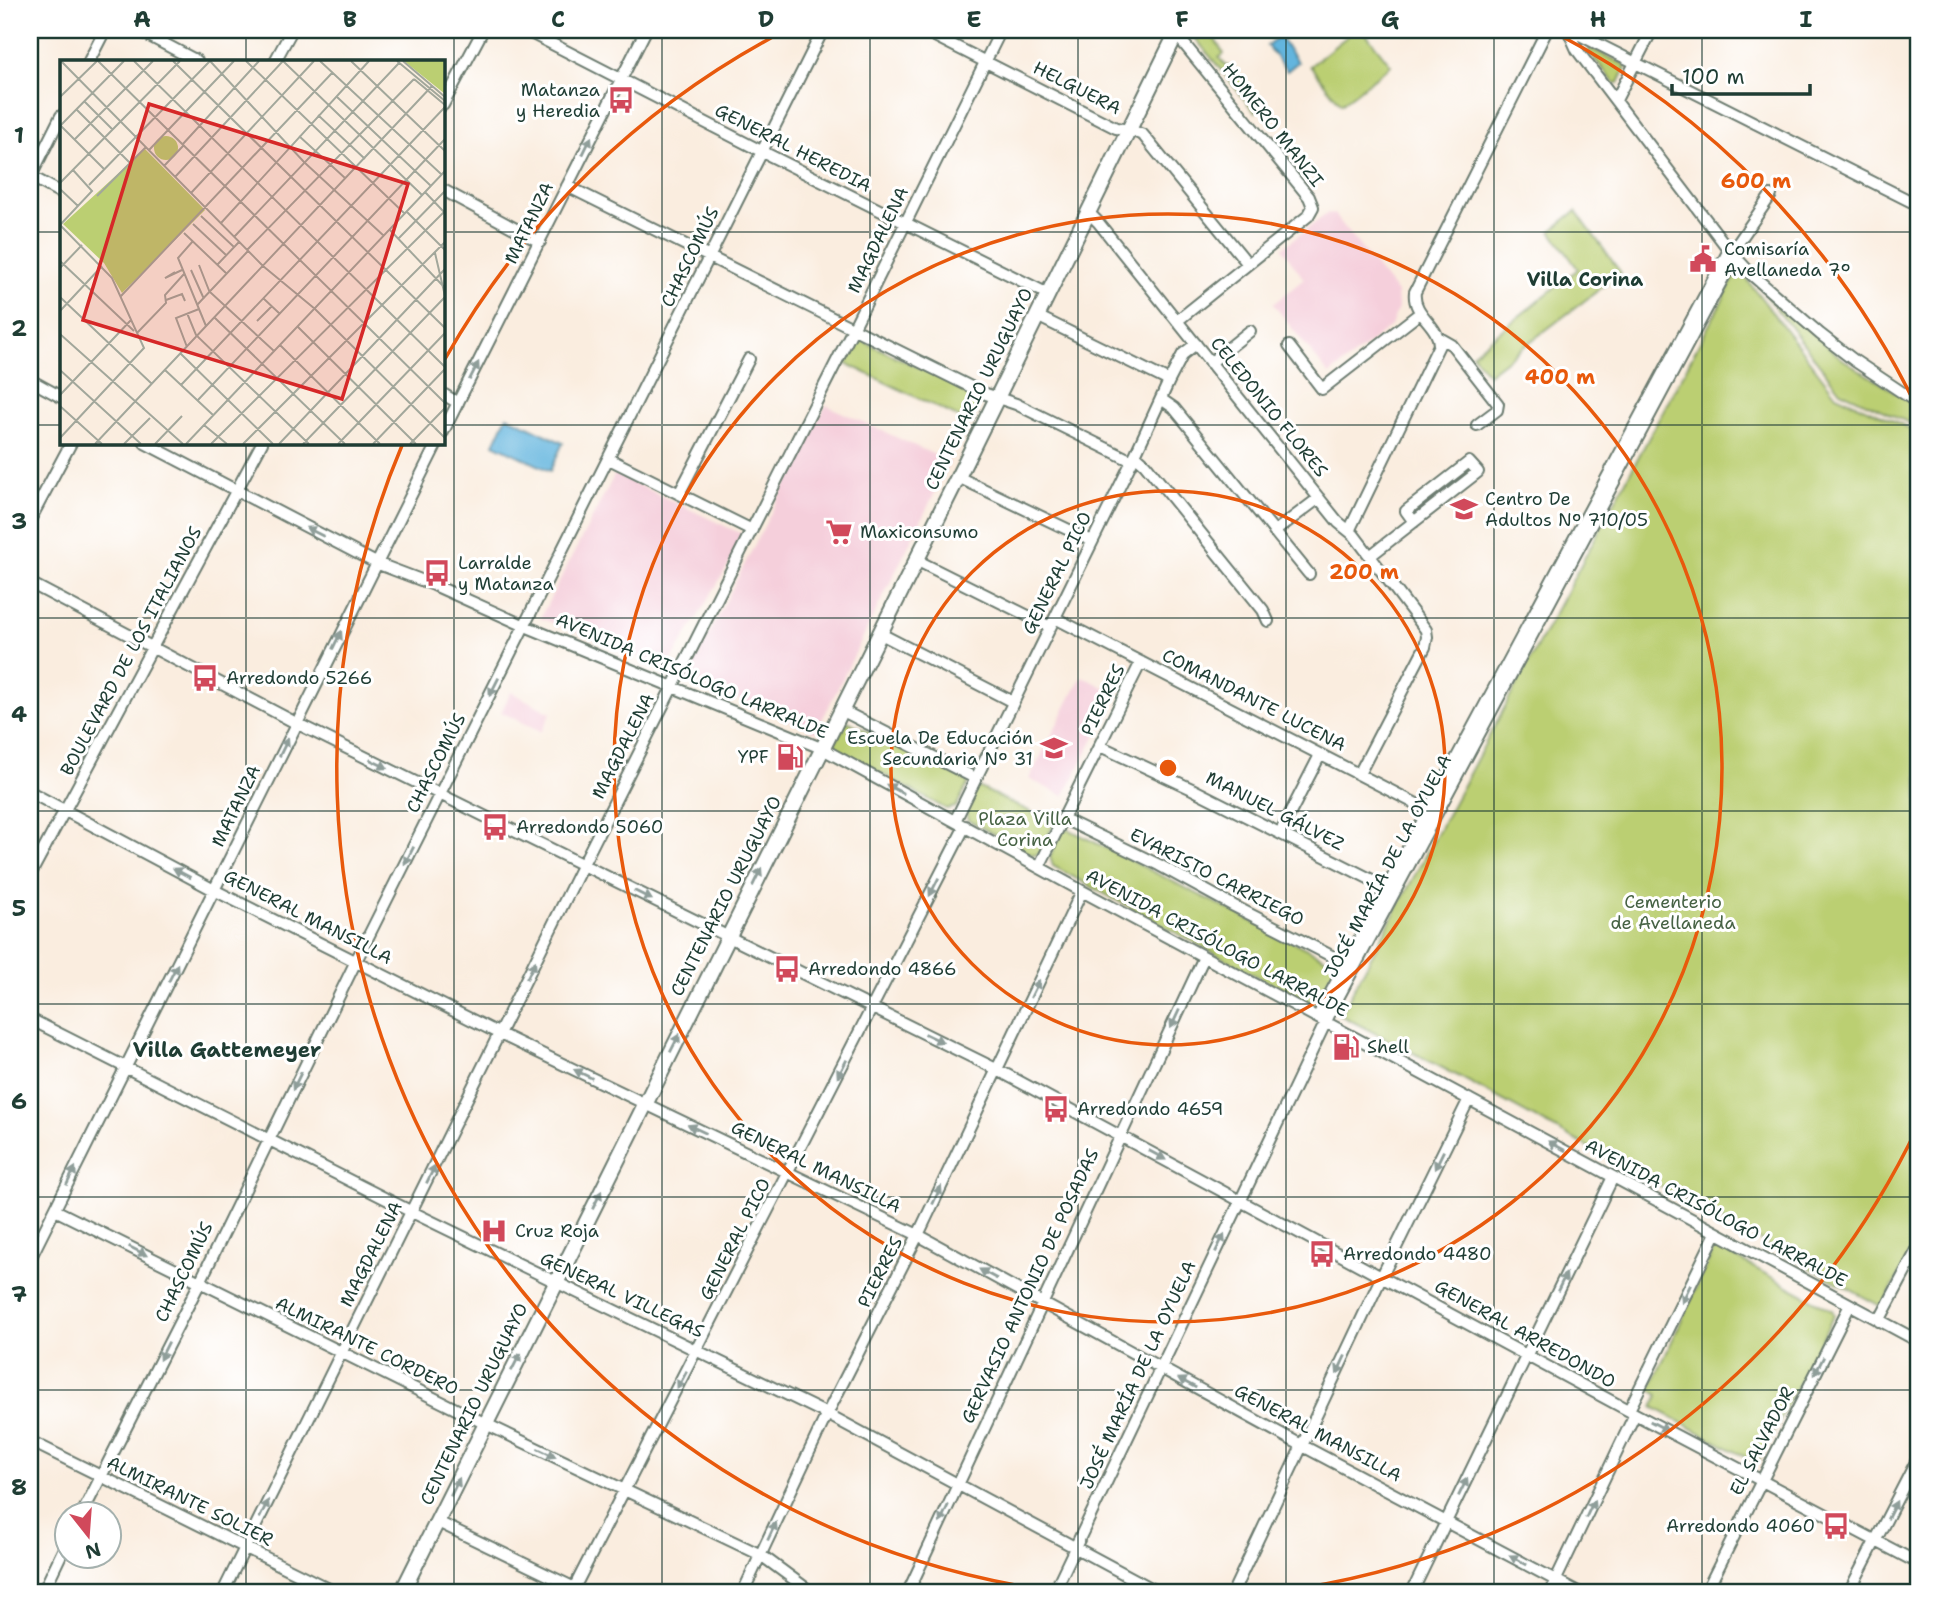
<svg xmlns="http://www.w3.org/2000/svg" width="1948" height="1622" font-family="'Shantell Sans',sans-serif">
	<rect width="100%" height="100%" fill="#fff"/>
	<filter id="ink" filterUnits="userSpaceOnUse"><feTurbulence type="fractalNoise" baseFrequency=".0143" numOctaves="2"/><feDisplacementMap in="SourceGraphic" scale="14" xChannelSelector="R" yChannelSelector="G"/><feConvolveMatrix kernelMatrix="1 2 1 2 8 2 1 2 1" color-interpolation-filters="sRGB"/></filter>
	<filter id="wash" filterUnits="userSpaceOnUse"><feTurbulence type="fractalNoise" baseFrequency=".00686" numOctaves="4" result="noise"/><feDisplacementMap in="SourceGraphic" scale="28" xChannelSelector="R" yChannelSelector="G"/><feGaussianBlur stdDeviation="1.57" result="paint"/><feColorMatrix in="noise" values="0 0 0 0 0 0 0 0 0 0 0 0 0 0 0 0 0 1.4 0 .05"/><feComposite in="paint" operator="in"/></filter>
	<g filter="url(#wash)">
		<rect width="100%" height="100%" fill="#faeddf"/>
		<path fill="#f5cfdb" d="M1328,213L1334,214L1397,293L1398,308L1391,326L1329,375L1273,304L1304,279L1282,248Z
			M826,405L950,462L816,732L687,677Z
			M615,474L746,536L667,668L540,618Z
			M1082,676L1117,694L1064,796L1029,779Z
			M511,692L551,713L541,732L501,712Z"/>
		<path fill="#bbcf72" stroke="#6d8653" stroke-width="2" d="M1195,30H1209L1224,54L1219,58L1226,66L1233,67L1263,105L1255,112L1195,38Z
			M1355,30H1363L1391,65L1341,104L1310,66Z
			M1590,48L1624,64L1626,68L1619,83H1614L1588,51Z
			M1576,211L1621,273L1488,374L1472,354L1578,269L1551,231Z
			M1739,269L1836,395L1918,432V1240L1882,1307L1460,1077L1340,1015Z
			M1758,285L1841,358L1909,401L1918,410V427L1840,391Z
			M857,338L980,397L968,422L845,363Z
			M847,721L969,782L956,807L946,809L836,748L835,742Z
			M976,786L1054,823L1041,852L1036,855L1030,854L968,820L966,813Z
			M1068,829L1339,965L1340,967L1318,1007H1314L1053,866L1050,857L1062,832Z
			M1718,1248L1832,1310L1834,1315L1759,1460L1754,1462L1653,1407L1658,1395L1650,1389L1714,1249Z"/>
		<path fill="#63b5de" stroke="#417989" stroke-width="2" d="M1279,37L1298,62L1287,71L1267,46Z
			M507,416L563,443L550,471L494,444Z"/>
	</g>
	<g filter="url(#ink)">
		<g fill="none" stroke-linecap="round" stroke-linejoin="round">
			<defs>
				<path id="minor" d="M138,30L197,61
					M525,30L761,151L1048,294
					M923,30L1116,128L1130,130L1143,135L1248,264
					M1568,30L1577,50L1729,250L1752,275L1820,334L1855,361L1918,403
					M1570,30L1918,205
					M1176,34L1309,197L1313,207L1308,216L1177,321
					M89,61L105,30
					M275,61L292,30
					M1616,100L1652,30
					M443,105L483,30
					M30,176L61,193
					M30,178L61,116
					M567,186L983,393L1016,404L1132,461
					M443,190L540,242
					M1088,212L1098,222L1338,522L1354,535L1426,630L1427,637L1425,647L1359,774
					M1037,316L1169,381
					M1438,337L1452,345L1498,404L1497,410L1477,425
					M1289,346L1322,389L1420,313
					M1210,363L1250,331
					M30,380L61,397
					M443,394L458,403
					M1161,399L1174,408L1309,574
					M443,432L646,30
					M145,443L376,563L434,585L525,626L821,748L1082,891L1918,1341
					M1135,455L1145,464L1263,610L1268,621
					M609,459L752,530
					M958,477L1092,541
					M680,492L749,359
					M30,520L71,443
					M1349,531L1439,345C1439,324 1412,315 1415,292L1547,30
					M1274,532L1319,498
					M1370,556L1478,472L1469,462L1406,511L1414,522
					M916,560L1050,627
					M30,583L296,723L996,1069L1635,1414L1918,1563
					M1055,618L1432,812
					M879,633L1013,702
					M841,710L975,778
					M1100,746L1192,789L1392,890
					M30,792L214,890L500,1034L918,1235L1303,1446L1578,1592
					M1064,819L1159,865L1234,906L1351,966
					M955,821L1135,455L1169,381L1183,354L1196,344
					M1280,833L1320,755
					M1039,867L1141,662
					M30,875L262,443
					M1318,1016L1729,250L1738,243L1771,195
					M30,1019L412,1212L827,1414L1158,1592
					M55,1210L486,1424L761,1555L811,1592
					M30,1259L437,443
					M1879,1321L1918,1248
					M1629,1410L1716,1233
					M30,1441L335,1592
					M82,1514L200,1282L356,961L823,30
					M438,1522L583,1592
					M43,1592L66,1544
					M223,1592L583,864L853,329L1001,30
					M572,1592L965,826
					M743,1592L827,1414L918,1235L1082,891
					M908,1592L1204,957
					M1054,1592L1330,1013L1735,256L1738,243
					M1233,1592L1382,1276L1469,1099
					M1412,1592L1613,1177
					M1550,1592L1635,1414
					M1706,1592L1850,1305
					M1849,1592L1918,1458"/>
				<path id="major" d="M402,1592L958,477L1178,30"/>
			</defs>
			<use href="#minor" stroke="#6c7b70" stroke-width="14"/>
			<use href="#major" stroke="#6c7b70" stroke-width="18"/>
			<use href="#minor" stroke="#fff" stroke-width="10"/>
			<use href="#major" stroke="#fff" stroke-width="14"/>
		</g>
		<defs><path id="oneway-solid" d="M-6-.8H1V-3.2L6.5 0L1 3.2V.8H-6Z" transform="scale(1.75)"/></defs>
		<g fill="#8f9e9a">
			<use href="#oneway-solid" transform="translate(587 146) rotate(-64)"/>
			<use href="#oneway-solid" transform="translate(474 371) rotate(-63)"/>
			<use href="#oneway-solid" transform="translate(315 532) rotate(-153)"/>
			<use href="#oneway-solid" transform="translate(337 640) rotate(-64)"/>
			<use href="#oneway-solid" transform="translate(494 687) rotate(117)"/>
			<use href="#oneway-solid" transform="translate(284 747) rotate(-64)"/>
			<use href="#oneway-solid" transform="translate(379 764) rotate(26)"/>
			<use href="#oneway-solid" transform="translate(895 789) rotate(-152)"/>
			<use href="#oneway-solid" transform="translate(409 856) rotate(117)"/>
			<use href="#oneway-solid" transform="translate(182 873) rotate(-152)"/>
			<use href="#oneway-solid" transform="translate(757 877) rotate(-64)"/>
			<use href="#oneway-solid" transform="translate(934 887) rotate(117)"/>
			<use href="#oneway-solid" transform="translate(643 895) rotate(27)"/>
			<use href="#oneway-solid" transform="translate(531 970) rotate(-64)"/>
			<use href="#oneway-solid" transform="translate(173 973) rotate(-63)"/>
			<use href="#oneway-solid" transform="translate(1035 989) rotate(-64)"/>
			<use href="#oneway-solid" transform="translate(1175 1019) rotate(115)"/>
			<use href="#oneway-solid" transform="translate(934 1038) rotate(26)"/>
			<use href="#oneway-solid" transform="translate(675 1043) rotate(-63)"/>
			<use href="#oneway-solid" transform="translate(842 1069) rotate(117)"/>
			<use href="#oneway-solid" transform="translate(583 1074) rotate(-154)"/>
			<use href="#oneway-solid" transform="translate(297 1081) rotate(116)"/>
			<use href="#oneway-solid" transform="translate(697 1129) rotate(-155)"/>
			<use href="#oneway-solid" transform="translate(1557 1146) rotate(-151)"/>
			<use href="#oneway-solid" transform="translate(1157 1155) rotate(29)"/>
			<use href="#oneway-solid" transform="translate(1439 1160) rotate(116)"/>
			<use href="#oneway-solid" transform="translate(431 1174) rotate(-64)"/>
			<use href="#oneway-solid" transform="translate(71 1176) rotate(-64)"/>
			<use href="#oneway-solid" transform="translate(937 1195) rotate(-65)"/>
			<use href="#oneway-solid" transform="translate(597 1200) rotate(-64)"/>
			<use href="#oneway-solid" transform="translate(1220 1243) rotate(-64)"/>
			<use href="#oneway-solid" transform="translate(138 1251) rotate(27)"/>
			<use href="#oneway-solid" transform="translate(988 1274) rotate(-151)"/>
			<use href="#oneway-solid" transform="translate(1562 1282) rotate(-64)"/>
			<use href="#oneway-solid" transform="translate(1686 1294) rotate(116)"/>
			<use href="#oneway-solid" transform="translate(164 1351) rotate(117)"/>
			<use href="#oneway-solid" transform="translate(516 1362) rotate(-63)"/>
			<use href="#oneway-solid" transform="translate(1341 1365) rotate(115)"/>
			<use href="#oneway-solid" transform="translate(1819 1366) rotate(117)"/>
			<use href="#oneway-solid" transform="translate(682 1380) rotate(118)"/>
			<use href="#oneway-solid" transform="translate(1187 1383) rotate(-152)"/>
			<use href="#oneway-solid" transform="translate(1659 1426) rotate(28)"/>
			<use href="#oneway-solid" transform="translate(547 1453) rotate(25)"/>
			<use href="#oneway-solid" transform="translate(455 1487) rotate(-64)"/>
			<use href="#oneway-solid" transform="translate(1463 1487) rotate(-64)"/>
			<use href="#oneway-solid" transform="translate(264 1509) rotate(-64)"/>
			<use href="#oneway-solid" transform="translate(1590 1509) rotate(-65)"/>
			<use href="#oneway-solid" transform="translate(1892 1510) rotate(-63)"/>
			<use href="#oneway-solid" transform="translate(944 1514) rotate(115)"/>
			<use href="#oneway-solid" transform="translate(772 1531) rotate(-65)"/>
			<use href="#oneway-solid" transform="translate(1518 1560) rotate(-151)"/>
		</g>
	</g>
	<path fill="none" stroke="#1f3d34" stroke-width="2" stroke-opacity="0.55" d="M246,30V61M454,30V1592M662,30V1592M870,30V1592M1078,30V1592M1286,30V1592M1494,30V1592M1702,30V1592M30,232H61M443,232H1918M30,425H61M443,425H1918M246,443V1592M30,618H1918M30,811H1918M30,1004H1918M30,1197H1918M30,1390H1918"/>
	<g fill="none" stroke="#e8590c" stroke-width="3.5">
		<circle cx="1168" cy="768" r="277"/>
		<circle cx="1168" cy="768" r="554"/>
		<path d="M1918 1126A831 831 0 0 1 1276 1592M1060 1592A831 831 0 0 1 403 443M445 359A831 831 0 0 1 784 31M1552 31A831 831 0 0 1 1918 410"/>
	</g>
	<defs>
		<symbol id="bus-bare" viewBox="-9 -9 18 18"><path d="M-5-6H5V4H4V6H2V4H-2V6H-4V4H-5ZM-3.5-4V0h7V-4ZM-3.5 1.2v1.5H-2V1.2ZM2 1.2v1.5H3.5V1.2Z" fill="#d1495b" stroke="#fff" stroke-width="2.5" paint-order="stroke"/></symbol>
		<symbol id="civic-bare" viewBox="-9 -9 18 18"><path d="M-.6-6.5H3V-4.5H.6V-3L4-1V1h2V6H-6V1h2V-1L-.6-3ZM-1.2 2.5V6h2.4V2.5Z" fill="#d1495b" stroke="#fff" stroke-width="2.5" paint-order="stroke"/></symbol>
		<symbol id="school-bare" viewBox="-9 -9 18 18"><path d="M0-5L7-2L0 1L-7-2ZM-4 1L0 2.5L4 1V4Q0 6-4 4Z" fill="#d1495b" stroke="#fff" stroke-width="2.5" paint-order="stroke"/></symbol>
		<symbol id="supermarket-bare" viewBox="-9 -9 18 18"><path d="M-6-5.5h2.5l.6 2H6L4.5 2H-2.5L-4.4-4H-6ZM-1.5 3.2a1.3 1.3 0 1 0 .1 0ZM3 3.2a1.3 1.3 0 1 0 .1 0Z" fill="#d1495b" stroke="#fff" stroke-width="2.5" paint-order="stroke"/></symbol>
		<symbol id="fuel-bare" viewBox="-9 -9 18 18"><path d="M-5.5-6h7V0h2V4h1.3V-2.5L3-4.5l.8-.8L6-3V5H2.5V1h-1V6h-7ZM-4.2-4.7v3.2H.2V-4.7Z" fill="#d1495b" stroke="#fff" stroke-width="2.5" paint-order="stroke"/></symbol>
		<symbol id="hospital-bare" viewBox="-9 -9 18 18"><path d="M-5-5h3v3.5h4V-5h3V5h-3V1.5h-4V5h-3Z" fill="#d1495b" stroke="#fff" stroke-width="2.5" paint-order="stroke"/></symbol>
	</defs>
	<g fill-rule="evenodd">
		<use href="#bus-bare" x="602" y="81" width="38" height="38"/>
		<use href="#civic-bare" x="1684" y="240" width="38" height="38"/>
		<use href="#school-bare" x="1445" y="490" width="38" height="38"/>
		<use href="#supermarket-bare" x="820" y="513" width="38" height="38"/>
		<use href="#bus-bare" x="418" y="554" width="38" height="38"/>
		<use href="#bus-bare" x="186" y="659" width="38" height="38"/>
		<use href="#school-bare" x="1035" y="729" width="38" height="38"/>
		<use href="#fuel-bare" x="771" y="738" width="38" height="38"/>
		<use href="#bus-bare" x="476" y="808" width="38" height="38"/>
		<use href="#bus-bare" x="768" y="950" width="38" height="38"/>
		<use href="#fuel-bare" x="1327" y="1028" width="38" height="38"/>
		<use href="#bus-bare" x="1037" y="1090" width="38" height="38"/>
		<use href="#hospital-bare" x="475" y="1212" width="38" height="38"/>
		<use href="#bus-bare" x="1303" y="1235" width="38" height="38"/>
		<use href="#bus-bare" x="1817" y="1507" width="38" height="38"/>
	</g>
	<g text-anchor="middle" stroke-width="6" stroke-linejoin="round" paint-order="stroke">
		<g font-size="18" fill="#1f3d34" stroke="#fff">
			<text transform="translate(1077 88) rotate(27)" y="6">HELGUERA</text>
			<text transform="translate(1273 125) rotate(52)" y="6">HOMERO MANZI</text>
			<text transform="translate(793 148) rotate(27)" y="6">GENERAL HEREDIA</text>
			<text transform="translate(529 223) rotate(-64)" y="6">MATANZA</text>
			<text transform="translate(878 240) rotate(-64)" y="6">MAGDALENA</text>
			<text transform="translate(690 257) rotate(-64)" y="6">CHASCOMÚS</text>
			<text transform="translate(979 389) rotate(-64)" y="6">CENTENARIO URUGUAYO</text>
			<text transform="translate(1269 407) rotate(51)" y="6">CELEDONIO FLORES</text>
			<text transform="translate(1057 573) rotate(-64)" y="6">GENERAL PICO</text>
			<text transform="translate(131 651) rotate(-62)" y="6">BOULEVARD DE LOS ITALIANOS</text>
			<text transform="translate(692 676) rotate(23)" y="6">AVENIDA CRISÓLOGO LARRALDE</text>
			<text transform="translate(1103 700) rotate(-64)" y="6">PIERRES</text>
			<text transform="translate(1254 700) rotate(27)" y="6">COMANDANTE LUCENA</text>
			<text transform="translate(623 746) rotate(-63)" y="6">MAGDALENA</text>
			<text transform="translate(436 763) rotate(-63)" y="6">CHASCOMÚS</text>
			<text transform="translate(236 806) rotate(-64)" y="6">MATANZA</text>
			<text transform="translate(1275 811) rotate(27)" y="6">MANUEL GÁLVEZ</text>
			<text transform="translate(1388 866) rotate(-62)" y="6">JOSÉ MARÍA DE LA OYUELA</text>
			<text transform="translate(1217 877) rotate(27)" y="6">EVARISTO CARRIEGO</text>
			<text transform="translate(726 896) rotate(-63)" y="6">CENTENARIO URUGUAYO</text>
			<text transform="translate(308 917) rotate(27)" y="6">GENERAL MANSILLA</text>
			<text transform="translate(1217 943) rotate(28)" y="6">AVENIDA CRISÓLOGO LARRALDE</text>
			<text transform="translate(816 1167) rotate(26)" y="6">GENERAL MANSILLA</text>
			<text transform="translate(1716 1213) rotate(28)" y="6">AVENIDA CRISÓLOGO LARRALDE</text>
			<text transform="translate(735 1239) rotate(-63)" y="6">GENERAL PICO</text>
			<text transform="translate(371 1254) rotate(-63)" y="6">MAGDALENA</text>
			<text transform="translate(184 1272) rotate(-64)" y="6">CHASCOMÚS</text>
			<text transform="translate(880 1272) rotate(-63)" y="6">PIERRES</text>
			<text transform="translate(1030 1286) rotate(-65)" y="6">GERVASIO ANTONIO DE POSADAS</text>
			<text transform="translate(622 1295) rotate(25)" y="6">GENERAL VILLEGAS</text>
			<text transform="translate(1525 1334) rotate(29)" y="6">GENERAL ARREDONDO</text>
			<text transform="translate(367 1346) rotate(26)" y="6">ALMIRANTE CORDERO</text>
			<text transform="translate(1138 1375) rotate(-65)" y="6">JOSÉ MARÍA DE LA OYUELA</text>
			<text transform="translate(474 1404) rotate(-64)" y="6">CENTENARIO URUGUAYO</text>
			<text transform="translate(1318 1433) rotate(28)" y="6">GENERAL MANSILLA</text>
			<text transform="translate(1762 1441) rotate(-63)" y="6">EL SALVADOR</text>
			<text transform="translate(190 1501) rotate(26)" y="6">ALMIRANTE SOLIER</text>
		</g>
		<g font-size="18" fill="#1f3d34" stroke="#fff" text-anchor="start">
			<text x="600" y="96" text-anchor="end">Matanza<tspan x="600" dy="21">y Heredia</tspan></text>
			<text x="1724" y="255">Comisaría<tspan x="1724" dy="21">Avellaneda 7°</tspan></text>
			<text x="1485" y="505">Centro De<tspan x="1485" dy="21">Adultos Nº 710/05</tspan></text>
			<text x="860" y="538">Maxiconsumo</text>
			<text x="458" y="569">Larralde<tspan x="458" dy="21">y Matanza</tspan></text>
			<text x="226" y="684">Arredondo 5266</text>
			<text x="1033" y="744" text-anchor="end">Escuela De Educación<tspan x="1033" dy="21">Secundaria Nº 31</tspan></text>
			<text x="769" y="763" text-anchor="end">YPF</text>
			<text x="516" y="833">Arredondo 5060</text>
			<text x="808" y="975">Arredondo 4866</text>
			<text x="1367" y="1053">Shell</text>
			<text x="1077" y="1115">Arredondo 4659</text>
			<text x="515" y="1237">Cruz Roja</text>
			<text x="1343" y="1260">Arredondo 4480</text>
			<text x="1815" y="1532" text-anchor="end">Arredondo 4060</text>
		</g>
		<g font-size="18" fill="#466244" stroke="#fff">
			<text x="1025" y="825">Plaza Villa<tspan x="1025" dy="21">Corina</tspan></text>
			<text x="1673" y="908">Cementerio<tspan x="1673" dy="21">de Avellaneda</tspan></text>
		</g>
		<g font-size="19" font-weight="bold" fill="#1f3d34" stroke="#fff">
			<text x="1585" y="286">Villa Corina</text>
		</g>
		<g font-size="21" font-weight="bold" fill="#1f3d34" stroke="#fff">
			<text x="227" y="1057">Villa Gattemeyer</text>
		</g>
	</g>
	<g transform="translate(60 60)">
		<rect width="385" height="385" fill="#faeddf"/>
		<path d="M344,1H385V34ZM94 88a12 12 0 1 1 24 0a12 12 0 1 1-24 0ZM85,89L145,150L62,233L44,203L3,164Z" fill="#bbcf72"/>
		<path fill="none" stroke="#a2a79b" stroke-width="2" d="M1,1L203,206L255,249L385,378M38,1L385,343M74,1L385,307M113,1L385,268M186,1L345,154M223,1L362,135M260,1L381,114M291,1L385,91M337,1L385,41M343,1L385,37M354,19L385,45M276,36L371,126M0,37L37,1M25,42L53,70M17,50L70,103M258,55L305,99M0,66L64,1M1,66L44,109M239,76L285,118M15,79L93,1M122,85L199,1M89,90L174,1M104,106L123,86M115,117L223,1M0,123L120,1M29,125L150,1L244,102L324,176M0,129L18,146M365,132L384,152M131,133L254,1M37,136L86,87M347,152L385,190M141,156L174,187M161,163L309,1M133,164L166,195M0,165L52,218L84,288L0,378M0,165L32,131L13,110M330,170L385,228M124,173L167,214M174,177L340,2M338,179L385,131M133,181L118,198L146,266M187,190L354,19M375,193L385,236M0,201L74,271M139,205L150,233M157,205L179,182M0,208L22,185M131,210L144,239M115,212L105,218L122,210M150,232L214,291M61,236L272,13M0,237L92,324M203,238L220,254M106,240L122,234L125,241M137,245L188,191M0,251L42,206M127,253L136,275L249,384M155,258L285,384M197,261L212,246M238,267L356,384M77,273L106,243L105,235L124,214M0,274L123,384M220,285L320,384M127,287L116,258L139,249M121,294L213,384M0,310L81,384M105,310L153,355M121,325L385,47M0,335L71,260M137,341L385,79M0,346L42,384M144,365L167,384M35,384L372,26M64,384L90,358M95,384L122,356M126,384L385,111M151,384L385,151M183,384L385,182M219,384L385,209M243,384L385,237M278,384L385,273M313,384L385,309M350,384L385,348"/>
		<path fill="#d62828" fill-opacity="0.15" stroke="#d62828" stroke-width="3.5" d="M89,44L348,124L282,339L23,260Z"/>
		<rect width="385" height="385" fill="none" stroke="#1f3d34" stroke-width="3.5"/>
	</g>
	<circle cx="1168" cy="768" r="10" fill="#e8590c" stroke="#fff" stroke-width="3.5"/>
	<g font-size="21" text-anchor="middle" font-weight="bold" fill="#e8590c" stroke="#fff" stroke-width="6" stroke-linejoin="round" paint-order="stroke">
		<text x="1756" y="188">600 m</text>
		<text x="1560" y="384">400 m</text>
		<text x="1364" y="579">200 m</text>
	</g>
	<rect width="1948" height="1622" fill="none" stroke="#fff" stroke-width="77"/>
	<g transform="translate(88 1535) rotate(163)"><circle r="33" fill="#ffffff" stroke="#a5b1ae" stroke-width="2"/>
	<path d="M0-5L12 26L0 18L-12 26Z" fill="#d1495b"/>
	<text y="-10" font-size="19" font-weight="bold" text-anchor="middle" fill="#1f3d34">N</text>
	</g>
	<path d="M1672 84v10h138v-10" fill="none" stroke="#1f3d34" stroke-width="3.5"/>
	<text x="1682" y="84" font-size="21" fill="#1f3d34" stroke="#ffffff" stroke-width="5" paint-order="stroke">100 m</text>
	<rect x="38" y="38" width="1872" height="1546" fill="none" stroke="#1f3d34" stroke-width="2.5"/>
	<g font-size="23" text-anchor="middle" font-weight="bold" fill="#1f3d34">
		<text x="142" y="27">A</text>
		<text x="350" y="27">B</text>
		<text x="558" y="27">C</text>
		<text x="766" y="27">D</text>
		<text x="974" y="27">E</text>
		<text x="1182" y="27">F</text>
		<text x="1390" y="27">G</text>
		<text x="1598" y="27">H</text>
		<text x="1806" y="27">I</text>
		<text x="19" y="143">1</text>
		<text x="19" y="336">2</text>
		<text x="19" y="529">3</text>
		<text x="19" y="722">4</text>
		<text x="19" y="916">5</text>
		<text x="19" y="1109">6</text>
		<text x="19" y="1302">7</text>
		<text x="19" y="1495">8</text>
	</g>
</svg>
